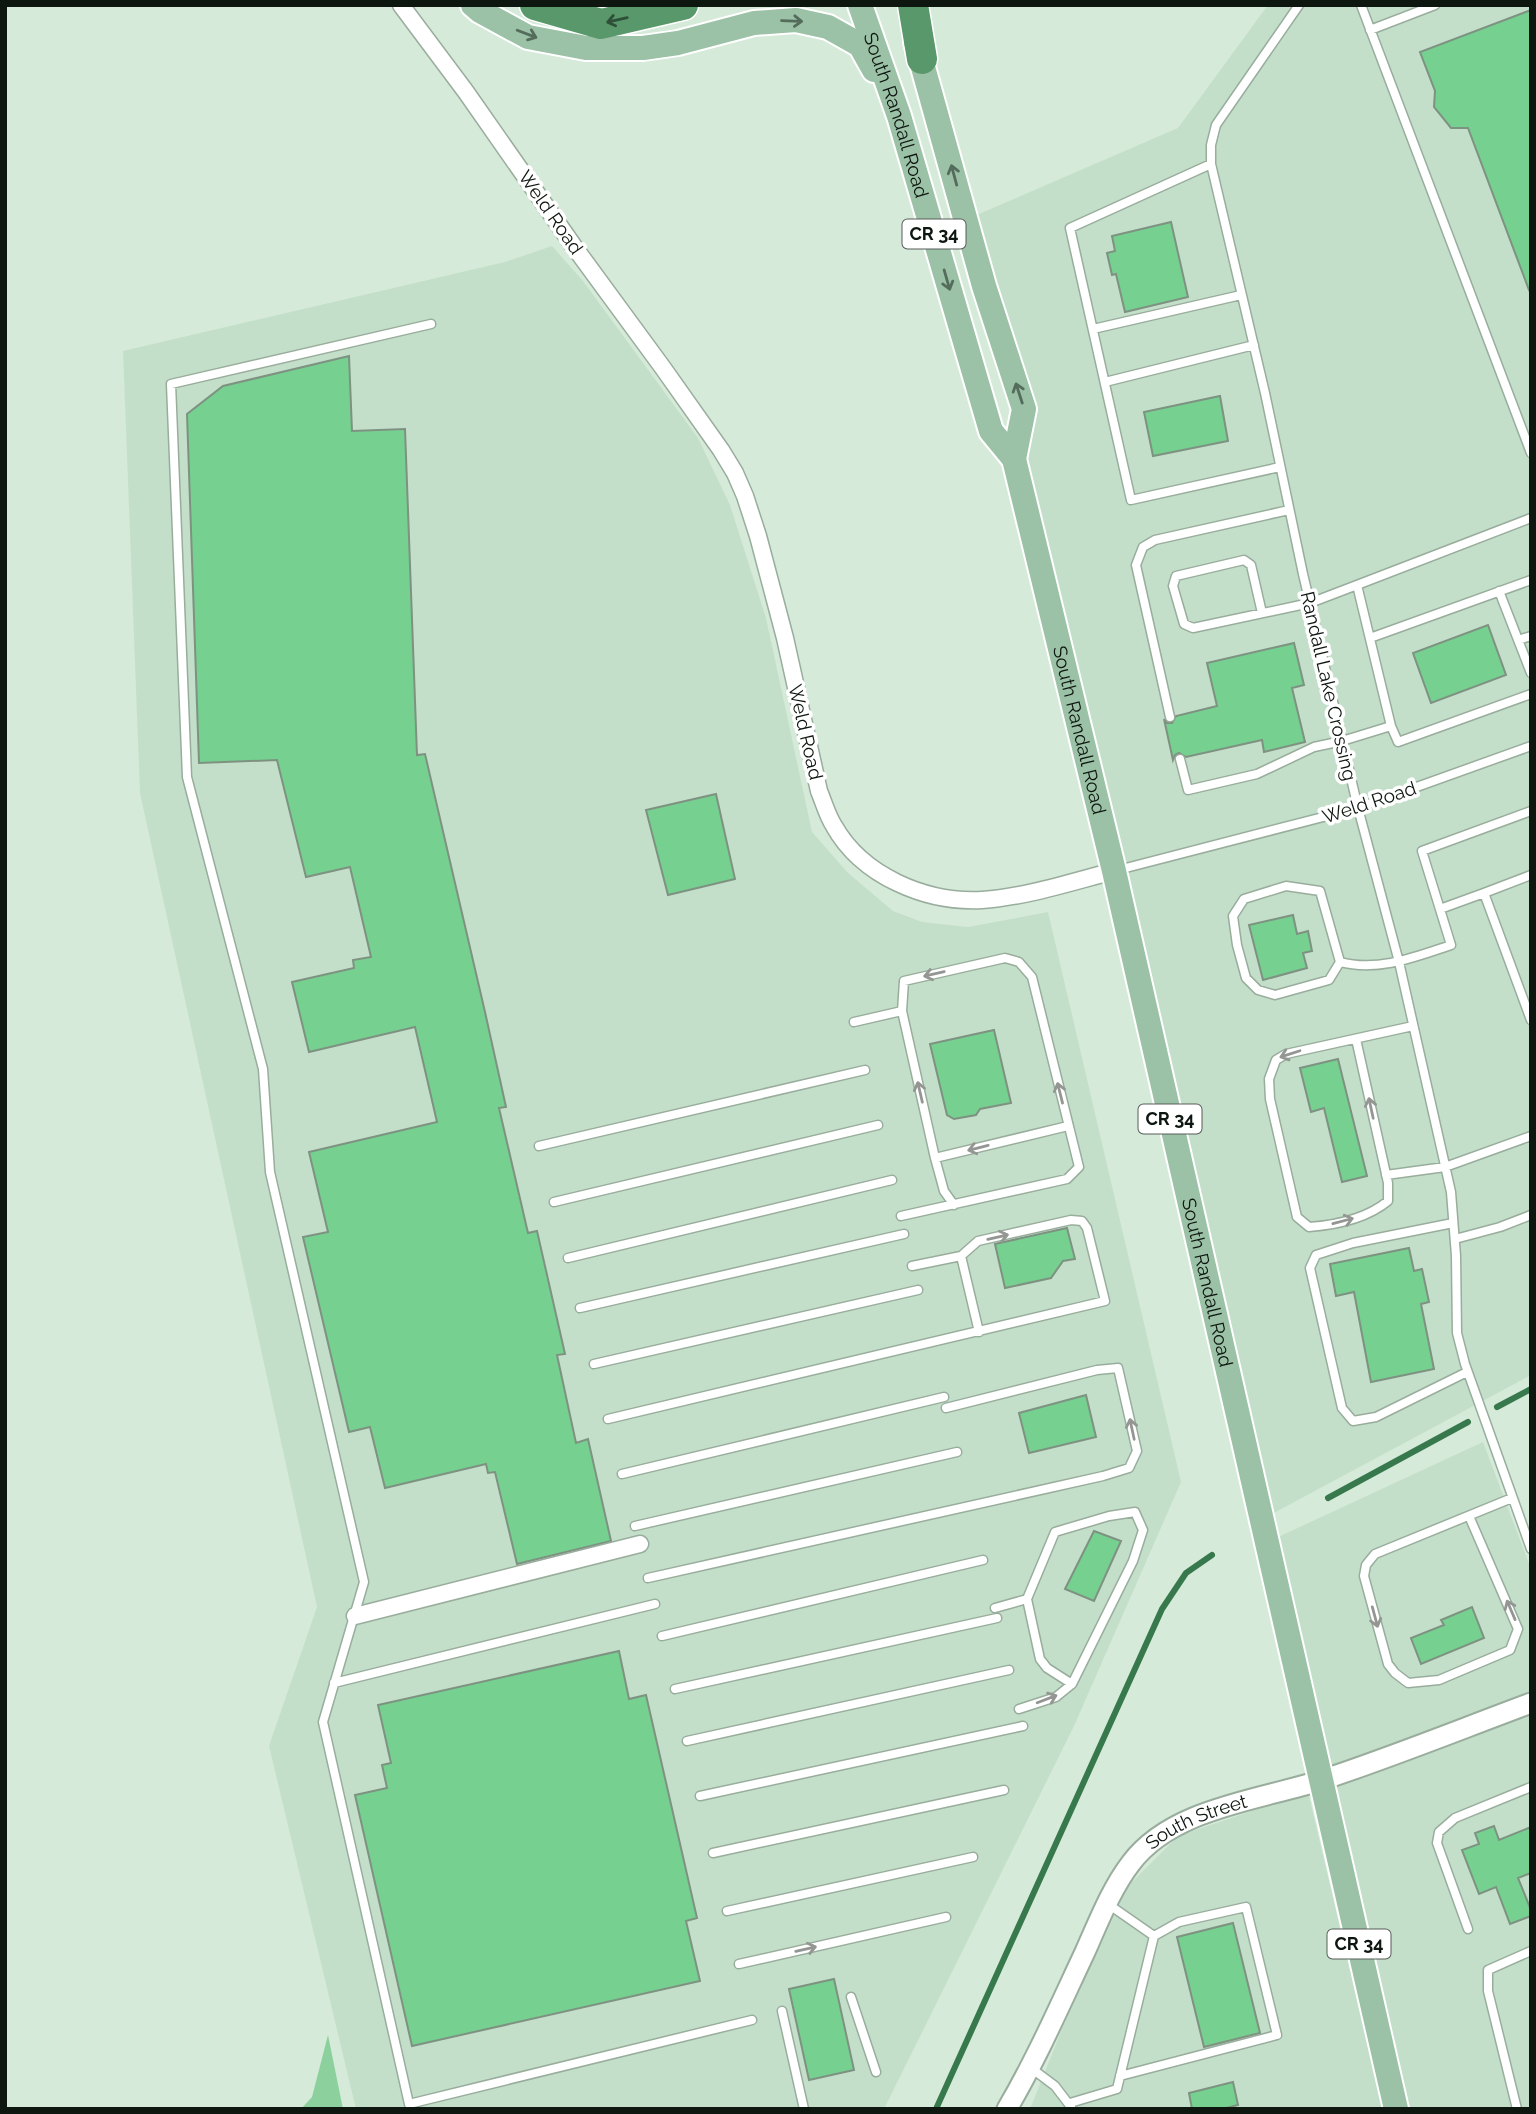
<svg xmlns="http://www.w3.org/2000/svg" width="1536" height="2114" font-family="Raleway,sans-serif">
	<rect width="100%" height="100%" fill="#d5ead9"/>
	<path fill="#c3dfc9" d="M1268,5H1531V1375L1270,1515L1020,459L1031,406L972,217L1178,128Z
		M552,246L583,281L698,438L730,505L766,618L812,832L848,873L893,911L922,922L968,927L1048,912L1181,1482L1074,1726L884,2109H356L269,1746L317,1607L140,793L123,351L505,262Z
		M1483,1442L1531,1569V1697L1327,1772L1274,1539Z
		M1531,1711V2109H1405L1330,1786Z
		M1308,1792L1383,2109H1030L1062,2029L1128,1886L1178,1836Z"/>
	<path fill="#8cd09e" d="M328,2035L343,2109H301L312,2097Z"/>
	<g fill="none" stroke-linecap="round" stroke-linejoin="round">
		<path stroke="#37784c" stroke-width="6" d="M1497,1407L1531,1389
			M1328,1498L1468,1422
			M936,2109L1162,1609L1186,1573L1212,1555"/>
	</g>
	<path fill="#76d090" stroke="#7e9282" stroke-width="2" d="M1531,10V289L1529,290L1468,128H1451L1434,107L1435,91L1420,52Z
		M1171,222L1188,297L1125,312L1116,274L1112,275L1107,253L1115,251L1112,236Z
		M349,356L352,431L405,429L417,755L425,754L485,1012L506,1107L499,1108L528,1233L537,1231L565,1354L557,1355L576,1443L588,1439L611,1541L517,1564L495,1472L488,1473L486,1464L385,1488L370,1427L349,1432L303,1237L328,1232L309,1152L437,1122L415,1027L309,1052L292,982L354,968L353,960L371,957L350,867L306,877L277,760L199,763L187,414L223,386Z
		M1220,396L1228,441L1153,456L1144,412Z
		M1488,625L1506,675L1431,703L1413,653Z
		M1294,643L1304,685L1292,688L1305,742L1264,752L1262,740L1186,757L1179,753L1175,755L1173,760L1164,719L1167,723H1172L1176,716L1217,706L1207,663Z
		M716,794L735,879L668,895L646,810Z
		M1293,915L1297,934L1308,931L1312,951L1303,953L1307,968L1263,980L1249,925Z
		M994,1030L1011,1103L980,1109L976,1115L954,1119L947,1115L930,1044Z
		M1338,1059L1367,1176L1342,1182L1324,1108L1311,1112L1300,1068Z
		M1067,1228L1075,1259L1063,1261L1051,1278L1005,1288L995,1244Z
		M1409,1248L1414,1271L1422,1269L1429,1302L1421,1304L1434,1369L1371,1382L1354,1292L1336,1296L1330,1264Z
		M1086,1395L1096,1437L1029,1453L1019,1413Z
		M1094,1531L1121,1541L1094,1601L1065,1589Z
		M1472,1607L1484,1638L1421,1664L1411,1638L1444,1625L1441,1620Z
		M619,1651L629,1699L646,1695L697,1918L686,1921L700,1981L412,2046L355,1795L387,1788L382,1765L391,1763L378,1705Z
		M1494,1826L1499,1840L1531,1827V1873L1518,1878L1531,1910V1916L1510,1924L1496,1887L1479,1894L1462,1850L1479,1844L1475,1833Z
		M1233,1923L1260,2033L1204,2047L1177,1937Z
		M834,1979L854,2070L809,2080L789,1989Z
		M1233,2082L1238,2105L1222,2109H1192L1189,2093Z"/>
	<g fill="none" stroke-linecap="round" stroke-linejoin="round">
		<defs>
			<path id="service" d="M1299,5L1216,125L1211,145V164L1265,393L1303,574L1358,808L1399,962L1451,1192L1456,1256L1457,1333L1465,1364L1531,1549
				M1361,5L1531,453
				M1370,30L1435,5
				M1211,164L1070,228L1131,500L1280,467
				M431,324L171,384L187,777L263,1069L270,1172L364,1582L323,1722L409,2104L752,2020
				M1093,329L1241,295
				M1105,382L1254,345
				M1357,585L1531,518
				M1499,591L1531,673
				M1370,638L1531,580
				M1518,640L1531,636
				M1170,717L1136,565L1143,547L1155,540L1289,510
				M1391,726L1398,742L1531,694
				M1180,759L1188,790L1257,774L1314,747L1342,741L1391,726L1357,585L1310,603L1193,628L1184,624L1173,586L1176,576L1244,560L1251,565L1262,613
				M1118,870L1358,808L1531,746
				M1531,875L1484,893L1531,1020
				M1286,886L1320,891L1340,962L1329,980L1275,995L1258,990L1246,978L1237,945L1233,916L1244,899Z
				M1440,909L1484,893
				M1340,962C1378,972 1415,957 1451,945L1422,851L1531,811
				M902,1011L935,1158
				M854,1022L902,1011L904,981L1005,958L1019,962L1032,977L1079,1167L1067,1179L901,1216
				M1356,1039L1388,1183V1201C1366,1219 1336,1225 1309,1227L1297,1217L1270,1099L1269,1079L1276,1060L1286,1054L1413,1026
				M539,1146L865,1070
				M1386,1175L1445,1167L1531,1136
				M554,1202L878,1125
				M954,1205L944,1191L935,1158L1068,1126
				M1453,1223L1353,1243L1316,1255L1310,1268L1342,1408L1353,1421L1376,1417L1467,1372
				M1455,1239L1500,1227L1531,1215
				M961,1256L979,1332
				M568,1258L892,1180
				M580,1308L904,1234
				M594,1364L918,1290
				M608,1419L1105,1301L1087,1228L1082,1221L1071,1220L978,1241L961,1256L912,1266
				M622,1474L944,1397
				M1469,1516L1518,1629L1510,1650L1439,1680L1408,1683L1395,1673L1388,1664L1364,1576L1366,1565L1375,1554L1512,1498
				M635,1526L957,1452
				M648,1578L1103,1476L1129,1468L1137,1451L1118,1368L1097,1370L946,1408
				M1027,1599L1040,1659L1047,1668L1072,1684
				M995,1608L1027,1599L1055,1532L1109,1516L1135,1512L1143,1530L1133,1561L1072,1684L1056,1697L1019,1709
				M662,1636L983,1560
				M334,1683L655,1604
				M675,1689L997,1618
				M687,1741L1009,1670
				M700,1796L1023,1726
				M713,1853L1004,1790
				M727,1911L973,1857
				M1468,1929L1437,1843L1439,1832L1455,1818L1531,1787
				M739,1964L946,1917
				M851,1997L876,2072
				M782,2011L804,2109
				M1031,2068L1055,2086L1071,2107
				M1120,2076L1277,2035L1246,1907L1179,1922L1154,1936
				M1070,2103L1117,2089L1154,1936L1108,1904
				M1517,2109L1488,1991V1970L1531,1951"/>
			<path id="minor" d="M401,5L466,92L575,248L663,368L721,450L735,473L745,496L758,536L785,638L819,791C824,803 827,815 834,826C862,876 926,903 982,900C1026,897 1071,882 1114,871
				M355,1616L640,1544"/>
			<g id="tertiary">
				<path id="s1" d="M1007,2109C1037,2058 1060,2005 1085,1952C1098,1923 1111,1889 1131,1863C1172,1808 1260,1800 1322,1780C1392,1757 1461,1729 1531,1703"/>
			</g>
			<g id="primary">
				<path d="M473,5L480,11L528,37L586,48H643L678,43L754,23L796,20L828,27L860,45L874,70"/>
				<path id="s2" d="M860,5L899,116L991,431L1014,459L1114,871L1396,2109"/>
				<path d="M916,42L984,286L1024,409L1014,459"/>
			</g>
			<path id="motorway" d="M535,5L601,24L683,5
				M913,5L922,59"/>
		</defs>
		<use href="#service" stroke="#99ad9d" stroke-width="11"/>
		<use href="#minor" stroke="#99ad9d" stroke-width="19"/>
		<use href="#tertiary" stroke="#99ad9d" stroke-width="23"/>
		<use href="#primary" stroke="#fff" stroke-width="28"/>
		<use href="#motorway" stroke="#fff" stroke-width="33"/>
		<use href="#service" stroke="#fff" stroke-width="8"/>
		<use href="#minor" stroke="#fff" stroke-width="16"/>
		<use href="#tertiary" stroke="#fff" stroke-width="19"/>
		<use href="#primary" stroke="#9bc1a6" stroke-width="24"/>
		<use href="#motorway" stroke="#58986a" stroke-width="30"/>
	</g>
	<defs><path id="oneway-shaft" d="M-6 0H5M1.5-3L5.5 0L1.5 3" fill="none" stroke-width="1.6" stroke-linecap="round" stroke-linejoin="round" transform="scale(1.75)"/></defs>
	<use stroke="#2f5038" href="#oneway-shaft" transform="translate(617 20) rotate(167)"/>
	<g stroke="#546c5b">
		<use href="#oneway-shaft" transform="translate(792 21) rotate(2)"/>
		<use href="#oneway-shaft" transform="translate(527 34) rotate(21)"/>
		<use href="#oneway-shaft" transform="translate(954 175) rotate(-105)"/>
		<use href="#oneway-shaft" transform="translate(947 280) rotate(74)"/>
		<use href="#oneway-shaft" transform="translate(1019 393) rotate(-108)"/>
	</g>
	<g stroke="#939693">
		<use href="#oneway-shaft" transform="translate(934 974) rotate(167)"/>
		<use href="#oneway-shaft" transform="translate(1290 1054) rotate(162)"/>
		<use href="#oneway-shaft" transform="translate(920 1092) rotate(-103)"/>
		<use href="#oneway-shaft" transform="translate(1060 1093) rotate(-104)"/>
		<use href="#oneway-shaft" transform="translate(1371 1108) rotate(-102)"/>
		<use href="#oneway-shaft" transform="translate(978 1148) rotate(166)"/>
		<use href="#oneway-shaft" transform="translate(1343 1221) rotate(-15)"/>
		<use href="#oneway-shaft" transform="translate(998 1237) rotate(-13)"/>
		<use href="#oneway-shaft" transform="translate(1132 1429) rotate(-102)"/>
		<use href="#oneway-shaft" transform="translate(1511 1610) rotate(-113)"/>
		<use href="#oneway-shaft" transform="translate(1375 1617) rotate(75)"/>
		<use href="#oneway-shaft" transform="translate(1047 1699) rotate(-21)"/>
		<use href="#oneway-shaft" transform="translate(806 1949) rotate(-13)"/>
	</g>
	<g text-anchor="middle" stroke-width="7" stroke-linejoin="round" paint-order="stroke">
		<g fill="#fff" stroke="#565c58" stroke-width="2">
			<rect x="902.5" y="219.5" width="63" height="29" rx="5"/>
			<rect x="1138.5" y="1104.5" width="63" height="29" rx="5"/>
			<rect x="1327.5" y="1929.5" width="63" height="29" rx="5"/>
		</g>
		<g font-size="18" font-weight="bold" fill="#0e1610">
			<text x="934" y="240">CR 34</text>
			<text x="1170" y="1125">CR 34</text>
			<text x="1359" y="1950">CR 34</text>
		</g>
		<g font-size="19" fill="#0e1610" stroke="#fff">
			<text dy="7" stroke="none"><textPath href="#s2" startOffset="116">South Randall Road</textPath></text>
			<text transform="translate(551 212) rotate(55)" y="7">Weld Road</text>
			<text transform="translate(1329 686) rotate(77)" y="7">Randall Lake Crossing</text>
			<text dy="7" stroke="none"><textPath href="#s2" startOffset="761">South Randall Road</textPath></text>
			<text transform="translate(806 732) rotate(77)" y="7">Weld Road</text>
			<text transform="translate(1369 802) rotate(-18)" y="7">Weld Road</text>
			<text dy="7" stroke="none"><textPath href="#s2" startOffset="1328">South Randall Road</textPath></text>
			<text dy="7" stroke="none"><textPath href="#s1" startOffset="355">South Street</textPath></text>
		</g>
	</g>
	<rect width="1536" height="2114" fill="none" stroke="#0e1610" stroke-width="14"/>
</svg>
